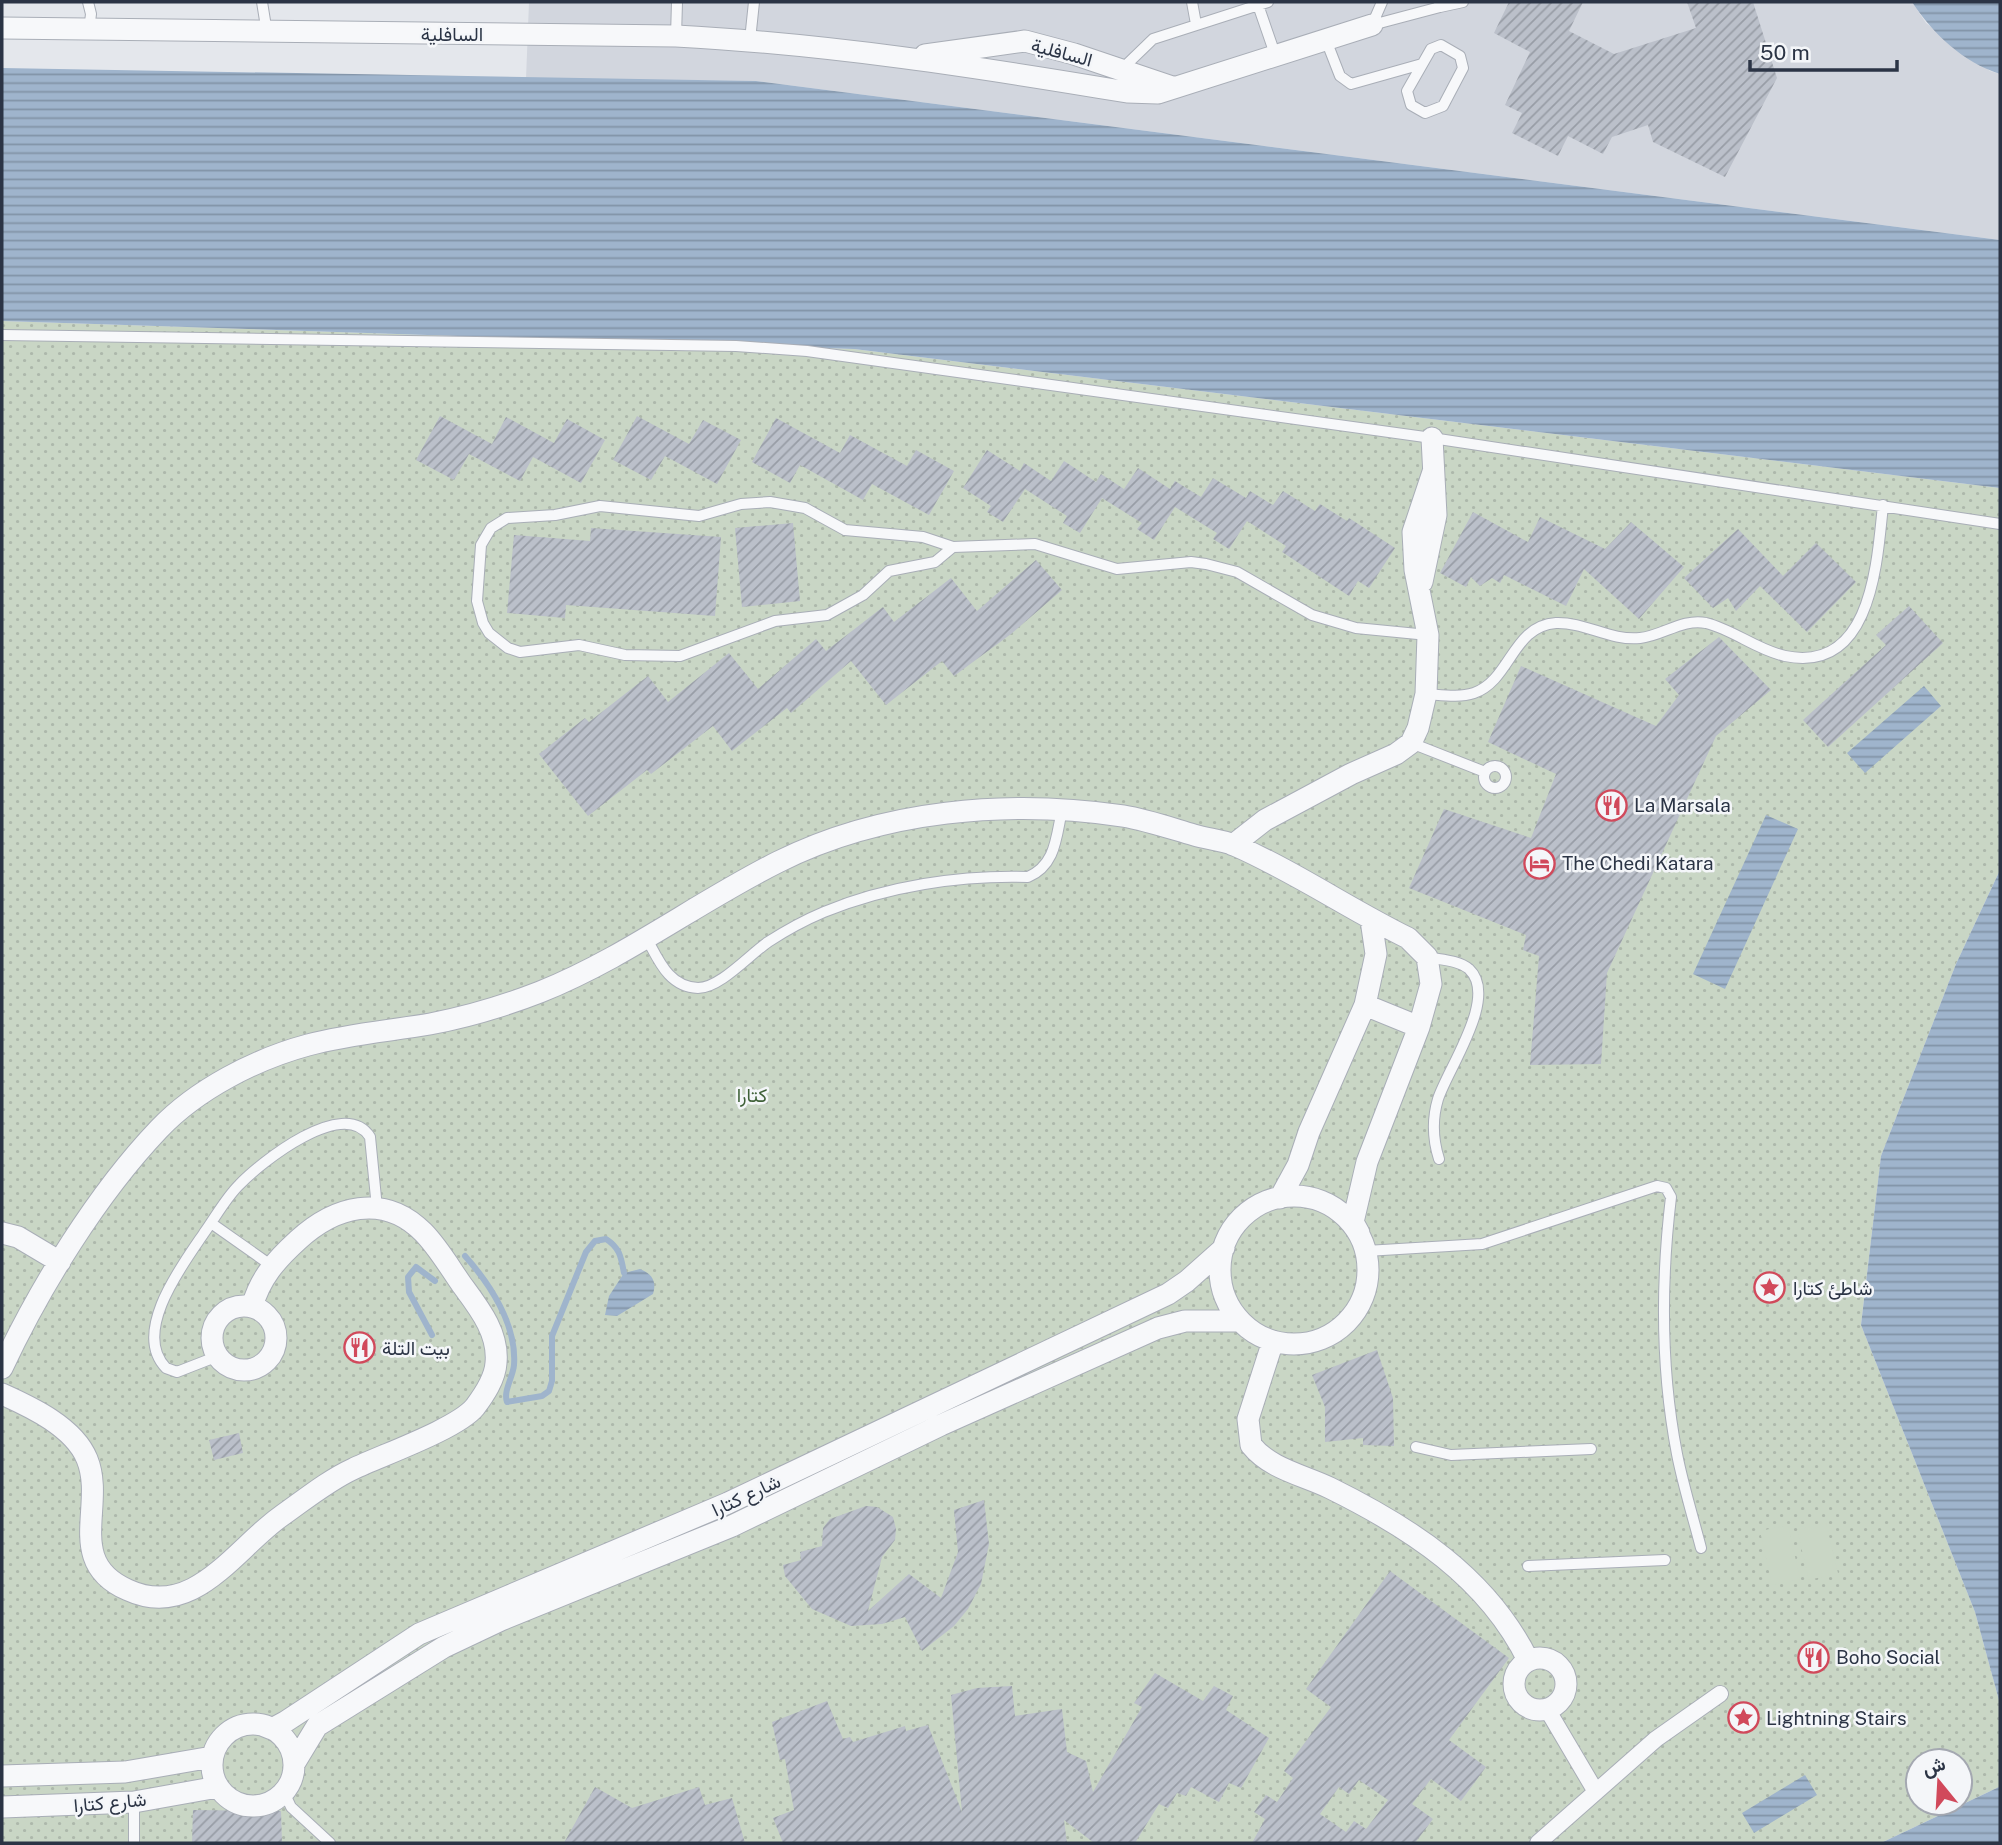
<svg xmlns="http://www.w3.org/2000/svg" width="2002" height="1845" font-family="'Public Sans',Vazirmatn,sans-serif">
	<defs>
		<pattern id="green-dots" width="8" height="8" patternUnits="userSpaceOnUse" patternTransform="scale(1.75)"><rect width="8" height="8" fill="#c9d6c5"/><path d="M2 2h.1M6 6h.1" fill="none" stroke="#adb8ab" stroke-width="1.8" stroke-linecap="round"/></pattern>
		<pattern id="water-rules" width="6" height="5" patternUnits="userSpaceOnUse" patternTransform="scale(1.75)"><rect width="6" height="5" fill="#9fb4cc"/><path d="M0 2.5h6" fill="none" stroke="#8293a7"/></pattern>
		<pattern id="building-hatch" width="6" height="6" patternUnits="userSpaceOnUse" patternTransform="scale(1.75)"><rect width="6" height="6" fill="#bbc0ca"/><path d="M-1 1l2-2M0 6l6-6M5 7l2-2" fill="none" stroke="#989da6"/></pattern>
	</defs>
	<rect width="100%" height="100%" fill="#e4e7ec"/>
	<path fill="#d2d6de" d="M529,2H1912L1926,23L1990,71L2000,74V240L756,81L526,79Z"/>
	<path fill="url(#green-dots)" fill-rule="evenodd" d="M2,321L854,349L2000,488V870L1956,964L1881,1156L1861,1325L1975,1612L2000,1704L1999,1787L1881,1843H2ZM1918,1761H1960V1803H1918Z"/>
	<path fill="#c9d6c5" d="M1826,1523L1838,1573L1809,1580L1797,1530Z
		M1788,1525L1800,1579L1772,1585L1760,1531Z"/>
	<path fill="url(#water-rules)" d="M1912,2H2000V74C1963,62 1933,34 1912,2Z
		M2,68L756,81L2000,240V488L854,349L2,321Z
		M1924,686L1941,706L1865,773L1847,753Z
		M1766,815L1798,829L1725,989L1693,974Z
		M2000,870V1704L1975,1612L1861,1325L1881,1156L1956,964Z
		M640,1269C652,1274 657,1281 653,1294L617,1316L605,1315L609,1296L624,1273Z
		M1805,1775L1817,1795L1754,1833L1742,1813Z
		M2000,1783V1843H1881L1999,1787Z"/>
	<g fill="none" stroke-linecap="round" stroke-linejoin="round">
		<path stroke="#9fb4cc" stroke-width="6" d="M465,1256C490,1284 517,1325 514,1365C513,1377 503,1391 507,1402L542,1396L549,1391L552,1381V1336L586,1252L595,1241L606,1239C620,1248 621,1257 624,1273
			M432,1335L409,1292L408,1277L416,1267L435,1281"/>
	</g>
	<path fill="url(#building-hatch)" fill-rule="evenodd" d="M1509,2H1583L1569,31L1614,54L1696,28L1687,2H1753L1777,78L1725,177L1653,142L1648,125L1612,137L1603,154L1568,136L1558,156L1512,133L1522,113L1505,105L1530,52L1494,33Z
		M440,416L492,444L506,417L554,443L567,419L605,440L581,483L533,457L520,481L469,454L454,480L416,460Z
		M637,416L689,444L703,420L741,440L717,484L665,456L651,480L613,460Z
		M776,418L840,453L850,435L907,466L916,450L954,471L929,515L872,484L863,500L800,465L790,483L752,462Z
		M987,450L1020,471L1024,463L1051,481L1064,461L1096,482L1101,474L1124,489L1138,468L1170,489L1175,481L1201,497L1213,478L1246,498L1250,491L1273,505L1283,491L1315,511L1320,504L1347,521L1349,518L1395,548L1369,588L1358,581L1349,596L1282,552L1286,546L1247,521L1229,549L1213,539L1217,533L1175,507L1154,540L1137,529L1142,523L1102,498L1080,533L1063,523L1067,516L1025,489L1003,522L987,512L991,506L963,488Z
		M1473,512L1528,542L1540,517L1605,549L1631,522L1684,567L1639,619L1584,569L1566,606L1504,575L1500,583L1492,578L1480,586L1471,577L1466,587L1440,573Z
		M793,523L800,601L742,607L735,528Z
		M591,528L721,537L715,616L566,605L565,618L507,613L514,535L590,541Z
		M1738,529L1783,576L1816,543L1856,582L1807,632L1760,586L1736,611L1728,598L1713,608L1684,578Z
		M1036,560L1062,590L1011,634L954,676L942,661L886,705L851,661L791,713L787,708L732,751L713,726L651,774L647,770L588,816L539,754L585,718L589,722L648,676L668,702L729,653L758,689L816,639L826,651L883,607L894,622L951,578L977,611Z
		M1909,606L1943,643L1828,747L1803,720L1886,645L1876,635Z
		M1719,637L1771,690L1716,736L1607,973L1601,1064L1530,1065L1539,956L1523,950L1526,935L1409,888L1444,809L1531,838L1556,774L1488,742L1521,666L1656,726L1679,695L1665,679Z
		M1377,1350L1393,1398L1394,1446L1363,1445V1438L1325,1442V1407L1312,1375Z
		M239,1433L243,1453L214,1460L209,1440Z
		M984,1500L989,1544L981,1584L968,1609L954,1626L922,1651L905,1617L882,1624L851,1626L812,1609L785,1576L783,1565L801,1560L800,1552L822,1546L823,1528L830,1519L866,1506L877,1507L893,1517L896,1529L895,1540L882,1557L868,1611L909,1574L941,1598L958,1552L954,1510Z
		M1390,1571L1509,1658L1449,1740L1486,1767L1461,1801L1431,1779L1412,1804L1433,1819L1415,1843H1252L1265,1819L1254,1812L1266,1795L1277,1802L1293,1778L1284,1771L1331,1707L1306,1689ZM1359,1780L1388,1800L1366,1829L1354,1821L1346,1832L1320,1814L1339,1787L1349,1794Z
		M1155,1673L1203,1701L1214,1686L1233,1696L1226,1710L1269,1738L1241,1788L1229,1783L1219,1802L1191,1787L1186,1796L1177,1793L1168,1808L1159,1804L1135,1843H1094L1064,1820L1067,1843H783L773,1818L794,1810L785,1759L780,1760L772,1722L827,1701L843,1739L850,1737L853,1742L905,1726L906,1731L928,1725L962,1812L951,1695L977,1688L1012,1686L1015,1716L1062,1709L1067,1752L1086,1761L1093,1792L1142,1707L1134,1703Z
		M595,1787L632,1808L699,1787L705,1805L732,1798L745,1843H564Z
		M193,1810L281,1811L282,1843H192Z"/>
	<g fill="none" stroke-linecap="round" stroke-linejoin="round">
		<defs>
			<path id="service" d="M88,2L91,14L89,30
				M262,2L267,33
				M1192,2L1196,24
				M1257,2L1276,57
				M1440,7L1463,2
				M1372,25L1440,7L1439,2
				M1372,25L1382,2
				M676,36L677,2
				M750,40L754,2
				M1326,40L1340,76L1351,84L1422,64
				M1441,45L1460,56L1463,68L1443,106L1425,113L1411,105L1407,91L1431,49Z
				M1122,69L1153,39L1268,2
				M2,335L736,346L807,351L1432,438L2000,524
				M953,547L935,562L889,571L863,595L827,615L775,621L680,656L625,655L579,645L520,652L508,648L489,633L483,623L477,601L481,545L491,528L507,518L555,515L600,506L699,516L741,504L770,502L805,508L845,530L923,537L953,547L1035,544L1117,569L1191,562L1206,564L1237,572L1312,615L1356,628L1428,635
				M1426,694C1442,695 1459,698 1474,693C1511,680 1512,626 1556,623C1585,622 1610,641 1640,638C1662,636 1683,618 1706,623C1734,630 1757,650 1785,656C1872,674 1877,562 1883,505
				M1411,743L1485,772
				M1484 777a11 11 0 1 1 22 0a11 11 0 1 1-22 0Z
				M647,939C659,961 669,987 698,988C720,988 749,955 768,942C785,931 805,920 824,912C887,886 960,875 1028,877C1056,865 1056,837 1062,810
				M1427,957C1441,960 1458,960 1469,969C1499,997 1448,1068 1438,1099C1432,1119 1433,1140 1439,1159
				M211,1223L272,1266
				M1366,1251L1482,1244L1657,1186L1666,1188L1671,1197C1661,1281 1661,1371 1677,1454C1683,1485 1693,1517 1701,1548
				M218,1356L177,1372L166,1368C131,1332 183,1264 204,1233C215,1218 225,1199 239,1185C261,1162 344,1096 370,1137L377,1208
				M1416,1447L1451,1455L1591,1449
				M1528,1566L1665,1560
				M284,1792L291,1807L330,1843
				M134,1843V1802"/>
			<path id="pedestrian" d="M1547,1709L1596,1792
				M1538,1843L1656,1739L1720,1694"/>
			<path id="minor" d="M2,28L676,36C828,44 978,67 1127,92L1158,93L1372,25
				M925,55L1025,41L1074,54L1172,87
				M1422,582L1436,515L1432,438
				M1233,845L1265,820L1351,774L1396,754L1411,743L1418,728L1426,694L1428,635L1415,570L1413,532L1433,472
				M1365,1005L1419,1027
				M1220 1270a74 74 0 1 1 148 0a74 74 0 1 1-148 0Z
				M1280,1198L1298,1165L1309,1132L1365,1005L1376,954L1371,920
				M2,1233L18,1237L60,1262
				M212 1338a32 32 0 1 1 64 0a32 32 0 1 1-64 0Z
				M1273,1341L1248,1419L1251,1445C1270,1469 1303,1475 1330,1488C1411,1528 1487,1577 1528,1660
				M2,1368C40,1287 97,1194 159,1129C197,1089 256,1059 308,1045C348,1034 389,1031 430,1024C467,1017 504,1006 540,992C625,958 696,903 778,862C882,810 1008,799 1123,816C1147,820 1170,828 1194,835C1207,839 1222,840 1234,845C1294,871 1349,909 1408,938L1427,957L1431,984L1419,1027L1367,1162L1353,1222L1359,1233
				M2,1394C31,1407 74,1427 87,1459C106,1505 64,1562 128,1590C193,1620 234,1550 280,1517C303,1501 327,1481 353,1469C382,1455 457,1429 475,1407C484,1395 495,1379 496,1363C499,1333 479,1308 462,1285C450,1268 438,1247 423,1232C383,1192 334,1207 298,1240C276,1260 260,1278 252,1307
				M1514 1684a26 26 0 1 1 52 0a26 26 0 1 1-52 0Z
				M212 1765a41 41 0 1 1 82 0a41 41 0 1 1-82 0Z
				M262,1725L272,1729L285,1722L419,1634L728,1503L1168,1294L1187,1281L1224,1248
				M294,1764L317,1726L444,1647L501,1620L732,1526L941,1425L1158,1328L1185,1321H1240
				M2,1776L125,1772L212,1757
				M2,1807L134,1802L218,1787"/>
		</defs>
		<use href="#service" stroke="#a9aeb7" stroke-width="12"/>
		<use href="#pedestrian" stroke="#a9aeb7" stroke-width="18"/>
		<use href="#minor" stroke="#a9aeb7" stroke-width="23"/>
		<use href="#service" stroke="#f7f8fa" stroke-width="10"/>
		<use href="#pedestrian" stroke="#f7f8fa" stroke-width="16"/>
		<use href="#minor" stroke="#f7f8fa" stroke-width="21"/>
	</g>
	<defs>
		<symbol id="restaurant-ring" viewBox="-11 -11 22 22"><circle r="9.5" fill="#f4f6f9" stroke="#d1495b" stroke-width="1.5"/><path d="M-5-6h1v4h1v-4h1v4h1v-4h1v5L-1.5 .5V6h-2V.5L-5-1ZM5-6V6H3V1.5H1.5Q1.5-4 5-6Z" fill="#d1495b"/></symbol>
		<symbol id="hotel-ring" viewBox="-11 -11 22 22"><circle r="9.5" fill="#f4f6f9" stroke="#d1495b" stroke-width="1.5"/><path d="M-6-4.5h1.5V1H6V5H4.5V3h-9V5H-6ZM-4 0a1.8 1.8 0 1 1 3.6 0ZM.5 0V-2.5h3Q6-2.5 6 0Z" fill="#d1495b"/></symbol>
		<symbol id="sight-ring" viewBox="-11 -11 22 22"><circle r="9.5" fill="#f4f6f9" stroke="#d1495b" stroke-width="1.5"/><path d="M0-6L1.8-2.2L6-1.7L2.9 1.2L3.7 5.4L0 3.3L-3.7 5.4L-2.9 1.2L-6-1.7L-1.8-2.2Z" fill="#d1495b"/></symbol>
	</defs>
	<g fill-rule="evenodd">
		<use href="#restaurant-ring" x="1594" y="788" width="35" height="35"/>
		<use href="#hotel-ring" x="1522" y="846" width="35" height="35"/>
		<use href="#sight-ring" x="1752" y="1270" width="35" height="35"/>
		<use href="#restaurant-ring" x="342" y="1330" width="35" height="35"/>
		<use href="#restaurant-ring" x="1796" y="1640" width="35" height="35"/>
		<use href="#sight-ring" x="1726" y="1700" width="35" height="35"/>
	</g>
	<g text-anchor="middle" stroke-width="5" stroke-linejoin="round" paint-order="stroke">
		<g font-size="19" fill="#2b3445" stroke="#f4f6f9">
			<text x="452" y="41">السافلية</text>
			<text transform="translate(1062 52) rotate(15)" y="7">السافلية</text>
			<text transform="translate(746 1495) rotate(-25)" y="7">شارع كتارا</text>
			<text transform="translate(110 1802) rotate(-5)" y="7">شارع كتارا</text>
		</g>
		<g font-size="19" fill="#2b3445" stroke="#f4f6f9" text-anchor="start">
			<text x="1634" y="812">La Marsala</text>
			<text x="1562" y="870">The Chedi Katara</text>
			<text x="1793" y="1295">شاطئ كتارا</text>
			<text x="382" y="1355">بيت التلة</text>
			<text x="1836" y="1664">Boho Social</text>
			<text x="1766" y="1725">Lightning Stairs</text>
		</g>
		<g font-size="19" fill="#3f6138" stroke="#f4f6f9">
			<text x="752" y="1102">كتارا</text>
		</g>
	</g>
	<rect width="2002" height="1845" fill="none" stroke="#2b3445" stroke-width="7"/>
	<g transform="translate(1939 1782) rotate(342)"><circle r="33" fill="#f4f6f9" stroke="#a4a8b1" stroke-width="2"/>
	<path d="M0-5L12 26L0 18L-12 26Z" fill="#d1495b"/>
	<text y="-10" font-size="19" font-weight="bold" text-anchor="middle" fill="#2b3445">ش</text>
	</g>
	<path d="M1750 60v10h147v-10" fill="none" stroke="#2b3445" stroke-width="3.5"/>
	<text x="1760" y="60" font-size="21" fill="#2b3445" stroke="#f4f6f9" stroke-width="5" paint-order="stroke">50 m</text>
</svg>
